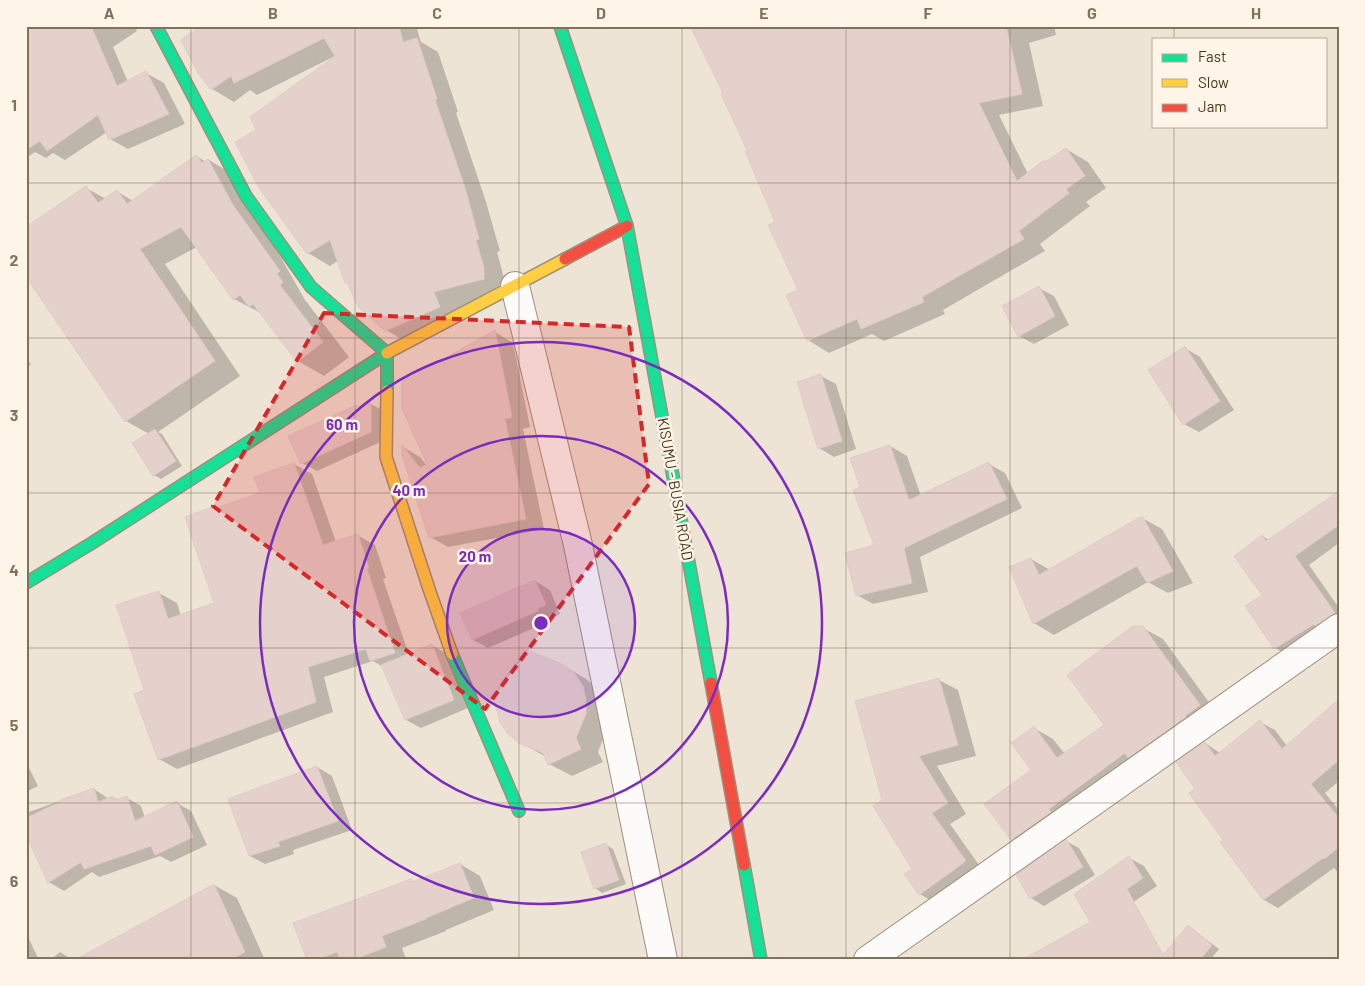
<svg xmlns="http://www.w3.org/2000/svg" width="1365" height="986" font-family="Barlow,sans-serif">
	<rect width="100%" height="100%" fill="#eee4d6"/>
	<path fill="#0003" d="M38,26H135L137,31L113,47L128,82L146,73L164,83L185,124L128,149L110,139L107,132L65,160L53,153L46,158L35,152L26,158V34Z
		M204,26H416L421,42L438,52L458,112L456,113L486,202L500,251L497,252L505,282L408,343L386,330L349,284L346,282L339,260L330,266L308,253L257,130L335,57V56L257,95L250,90L234,102L212,89L199,72Z
		M694,26H1054L1056,35L1029,43L1043,106L999,115L1028,174L1066,149L1088,162L1106,188L1086,202L1090,206L1040,244L1045,251L943,310L945,314L884,341L872,334L829,353L808,340L800,291L777,222L724,94Z
		M196,156L206,162L209,160L234,175L305,300L349,357L324,376L298,361L261,313L234,299L197,247L165,264L240,376L158,432L162,434L182,466L161,479L154,475L149,434L126,421L86,188L106,199L118,192L133,201Z
		M1039,288L1054,296L1069,325L1034,344L1019,336Z
		M495,332L513,343L530,427L523,429L544,529L448,547L430,537L403,447L420,457L428,467L429,466Z
		M1185,348L1200,357L1234,410L1199,432L1184,424Z
		M26,359L31,364L26,368Z
		M821,376L836,384L856,449L834,457L819,448Z
		M369,403L384,411L385,440L317,471L302,463L359,408Z
		M890,446L907,456L921,496L989,464L1005,473L1022,508L920,557L928,592L873,604L857,595L876,546L862,488Z
		M294,464L312,474L336,542L357,535L375,545L386,578L383,579L409,655L432,645L447,654L468,708L421,728L406,720L383,667L373,661L324,677L333,712L177,769L159,759L146,691L159,593L177,603L181,616L215,604L214,510L261,494Z
		M1339,494V543L1309,565L1339,608V628L1289,656L1275,648L1264,595L1262,536L1269,540Z
		M1142,518L1162,529L1193,583L1168,593L1148,582L1054,635L1034,623L1031,559L1050,570Z
		M535,581L550,590L560,614L552,618V620L488,648L473,640L461,614Z
		M1143,628L1163,639L1219,716L1031,851L1012,839L1033,770L1034,728L1053,739L1065,754L1106,725Z
		M564,666L586,679L597,688L608,727L598,752L603,762L572,776L549,764L546,757L520,742Z
		M939,680L958,690L976,756L937,766L966,814L950,824L984,872L938,905L920,894L913,869L884,801Z
		M1339,701V781L1325,793L1339,810V874L1334,868L1278,908L1264,900L1224,840L1197,789L1205,743L1220,753L1260,722L1275,730L1287,746Z
		M26,762L38,786L26,792Z
		M317,767L332,776L352,830L293,850L294,854L265,864L250,856L229,799Z
		M94,789L109,799L113,797L118,800L127,798L141,806L145,818L177,803L191,811L207,845L171,862L160,856L99,877L92,872L64,891L49,882L26,832V813Z
		M1066,841L1079,848L1095,875L1044,906L1031,898L1017,876Z
		M606,845L613,849L626,884L602,893L595,888Z
		M1129,858L1144,866L1157,886L1132,903L1092,922Z
		M460,864L480,876L494,910L446,930V931L402,948L406,959L405,960H308L411,880L415,883Z
		M214,885L237,898L265,960H77Z
		M1188,926L1195,931L1219,949L1210,960H1193Z
		M26,933L39,960H26Z
		M60,952L73,960H50Z"/>
	<path fill="#e5d1cc" stroke="#e0cbc6" d="M36,26H91L117,86L146,71L169,114L109,140L98,115L47,151L40,141L26,150V32Z
		M201,26H399L403,42L417,38L437,99L435,100L465,188L479,239L476,240L484,268V279L434,292L440,307L385,331L358,307L347,282L345,283L330,240L307,254L259,188L235,142L256,130L250,117L335,56L324,38L234,83L231,76L211,90L198,73L181,40Z
		M690,26H1006L1022,94L979,103L1017,181L1044,160L1045,162L1066,148L1085,176L1066,189L1069,193L1019,231L1024,239L922,297L924,302L861,329L857,319L807,341L786,295L798,290L768,225L775,222L745,151L747,150L721,94L723,93Z
		M196,155L202,163L208,159L233,205L280,271L277,274L283,282L280,285L323,342L297,362L253,304L249,307L240,295L233,300L181,227L140,249L215,361L125,422L26,277V227L86,186L98,203L117,190L127,204Z
		M1039,286L1055,316L1018,337L1002,306Z
		M495,330L512,417L505,419L526,519L429,538L402,455V445L420,468L427,464L402,408V382Z
		M1185,346L1220,401L1183,425L1148,370Z
		M821,374L842,441L818,449L797,382Z
		M369,401L371,404V432L301,464L288,436L357,405L358,407Z
		M155,429L176,461L153,476L132,443Z
		M890,445L909,500L989,462L1007,499L904,548L912,583L856,596L845,553L874,545L853,490L860,487L850,458Z
		M294,463L323,545L358,534L369,568L367,569L395,653L370,661L366,649L308,667L316,702L158,760L134,694L144,690L116,605L159,591L168,619L214,603L185,517L212,507L213,509L260,493L254,477Z
		M1339,491V525L1295,556L1335,613L1315,626L1314,624L1274,649L1245,606L1262,595L1234,556L1262,535L1266,541Z
		M1142,516L1173,571L1147,583L1137,566L1033,624L1009,567L1031,558L1039,575Z
		M535,580L546,605L537,609L538,611L472,640L460,613Z
		M1133,626H1143L1200,705L1185,716L1186,717L1128,758L1125,753L1049,809L1051,812L1011,840L984,804L1031,770L1011,743L1034,726L1057,758L1104,725L1067,675Z
		M432,644L454,700L405,720L381,665Z
		M527,650L564,665L575,674L583,686L586,700V714L576,738L581,749L548,765L543,753L519,743L508,734L500,722L494,701L502,681Z
		M939,678L958,745L919,756L948,803L932,813L966,861L919,895L904,874L912,869L873,806L882,800L855,701Z
		M1339,699V760L1311,784L1339,818V847L1324,859L1323,858L1263,900L1220,842L1223,840L1189,793L1195,789L1176,762L1205,742L1215,756L1260,720L1282,749Z
		M317,766L338,821L278,842L280,846L249,856L228,799Z
		M94,788L98,802L113,796L115,800L127,796L135,821L177,801L193,837L155,855L151,846L84,869L81,862L48,883L26,835V818L60,802V800Z
		M1066,839L1083,867L1030,899L1016,875Z
		M606,843L619,880L594,889L581,852Z
		M1129,856L1143,878L1127,889L1163,955L1188,925L1212,945L1200,960H1022L1090,922L1074,894Z
		M460,863L474,898L426,918V919L382,936L386,947L353,960H340L337,952L316,960H307L293,923L411,879L412,882Z
		M214,884L245,952L230,960H75Z"/>
	<g fill="none" stroke-linecap="round" stroke-linejoin="round">
		<defs>
			<path id="street" d="M515,286L578,545L663,960
				M868,960L1091,803L1339,628"/>
			<path id="fast" d="M156,26L246,196L311,287L387,353V391
				M560,26L627,226L711,683
				M26,583L92,543L387,353
				M452,654L519,811
				M744,865L761,960"/>
			<path id="slow" d="M387,353L565,259
				M387,391L386,457L429,589L452,654"/>
			<path id="jam" d="M565,259L627,226
				M711,683L744,865"/>
		</defs>
		<use href="#street" stroke="#9e917b" stroke-width="30"/>
		<use href="#fast" stroke="#9e917b" stroke-width="14"/>
		<use href="#slow" stroke="#9e917b" stroke-width="14"/>
		<use href="#jam" stroke="#9e917b" stroke-width="14"/>
		<use href="#street" stroke="#fcfbf9" stroke-width="28"/>
		<use href="#fast" stroke="#16e098" stroke-width="11"/>
		<use href="#slow" stroke="#ffcf43" stroke-width="11"/>
		<use href="#jam" stroke="#f24e42" stroke-width="11"/>
	</g>
	<path fill="#d62828" fill-opacity="0.2" stroke="#d62828" stroke-width="4" stroke-dasharray="10 6" stroke-linejoin="round" d="M324,313L629,327L649,484L485,709L213,506Z"/>
	<path fill="none" stroke="#83725b" stroke-width="1" stroke-opacity="0.55" d="M191,26V960M355,26V960M519,26V960M682,26V960M846,26V960M1010,26V960M1174,26V39M1174,126V960M26,183H1339M26,338H1339M26,493H1339M26,648H1339M26,803H1339"/>
	<circle cx="541" cy="623" r="94" fill="#7b2cbf" fill-opacity=".12"/>
	<g fill="none" stroke="#7b2cbf" stroke-width="2.5">
		<circle cx="541" cy="623" r="94"/>
		<circle cx="541" cy="623" r="187"/>
		<circle cx="541" cy="623" r="281"/>
	</g>
	<g text-anchor="middle" stroke-width="5" stroke-linejoin="round" paint-order="stroke">
		<g font-size="15" fill="#493519" stroke="#fef4e7">
			<text transform="translate(675 489) rotate(80)" y="5">KISUMU - BUSIA ROAD</text>
		</g>
	</g>
	<circle cx="541" cy="623" r="8" fill="#7b2cbf" stroke="#fef4e7" stroke-width="2.5"/>
	<g font-size="15" text-anchor="middle" font-weight="bold" fill="#7b2cbf" stroke="#fef4e7" stroke-width="5" stroke-linejoin="round" paint-order="stroke">
		<text x="342" y="430">60 m</text>
		<text x="409" y="496">40 m</text>
		<text x="475" y="562">20 m</text>
	</g>
	<rect width="1365" height="986" fill="none" stroke="#fef4e7" stroke-width="55"/>
	<rect x="1152" y="38" width="175" height="90" fill="#fef4e7" stroke="#b6a895"/>
	<rect x="1162" y="54" width="25" height="8" fill="#16e098" stroke="#b6a895"/>
	<text x="1198" y="62" font-size="15" fill="#493519">Fast</text>
	<rect x="1162" y="79" width="25" height="8" fill="#ffcf43" stroke="#b6a895"/>
	<text x="1198" y="88" font-size="15" fill="#493519">Slow</text>
	<rect x="1162" y="104" width="25" height="8" fill="#f24e42" stroke="#b6a895"/>
	<text x="1198" y="112" font-size="15" fill="#493519">Jam</text>
	<rect x="28" y="28" width="1310" height="930" fill="none" stroke="#83725b" stroke-width="2"/>
	<g font-size="16" text-anchor="middle" font-weight="bold" fill="#83725b">
		<text x="109" y="19">A</text>
		<text x="273" y="19">B</text>
		<text x="437" y="19">C</text>
		<text x="601" y="19">D</text>
		<text x="764" y="19">E</text>
		<text x="928" y="19">F</text>
		<text x="1092" y="19">G</text>
		<text x="1256" y="19">H</text>
		<text x="14" y="111">1</text>
		<text x="14" y="266">2</text>
		<text x="14" y="421">3</text>
		<text x="14" y="576">4</text>
		<text x="14" y="731">5</text>
		<text x="14" y="887">6</text>
	</g>
</svg>
